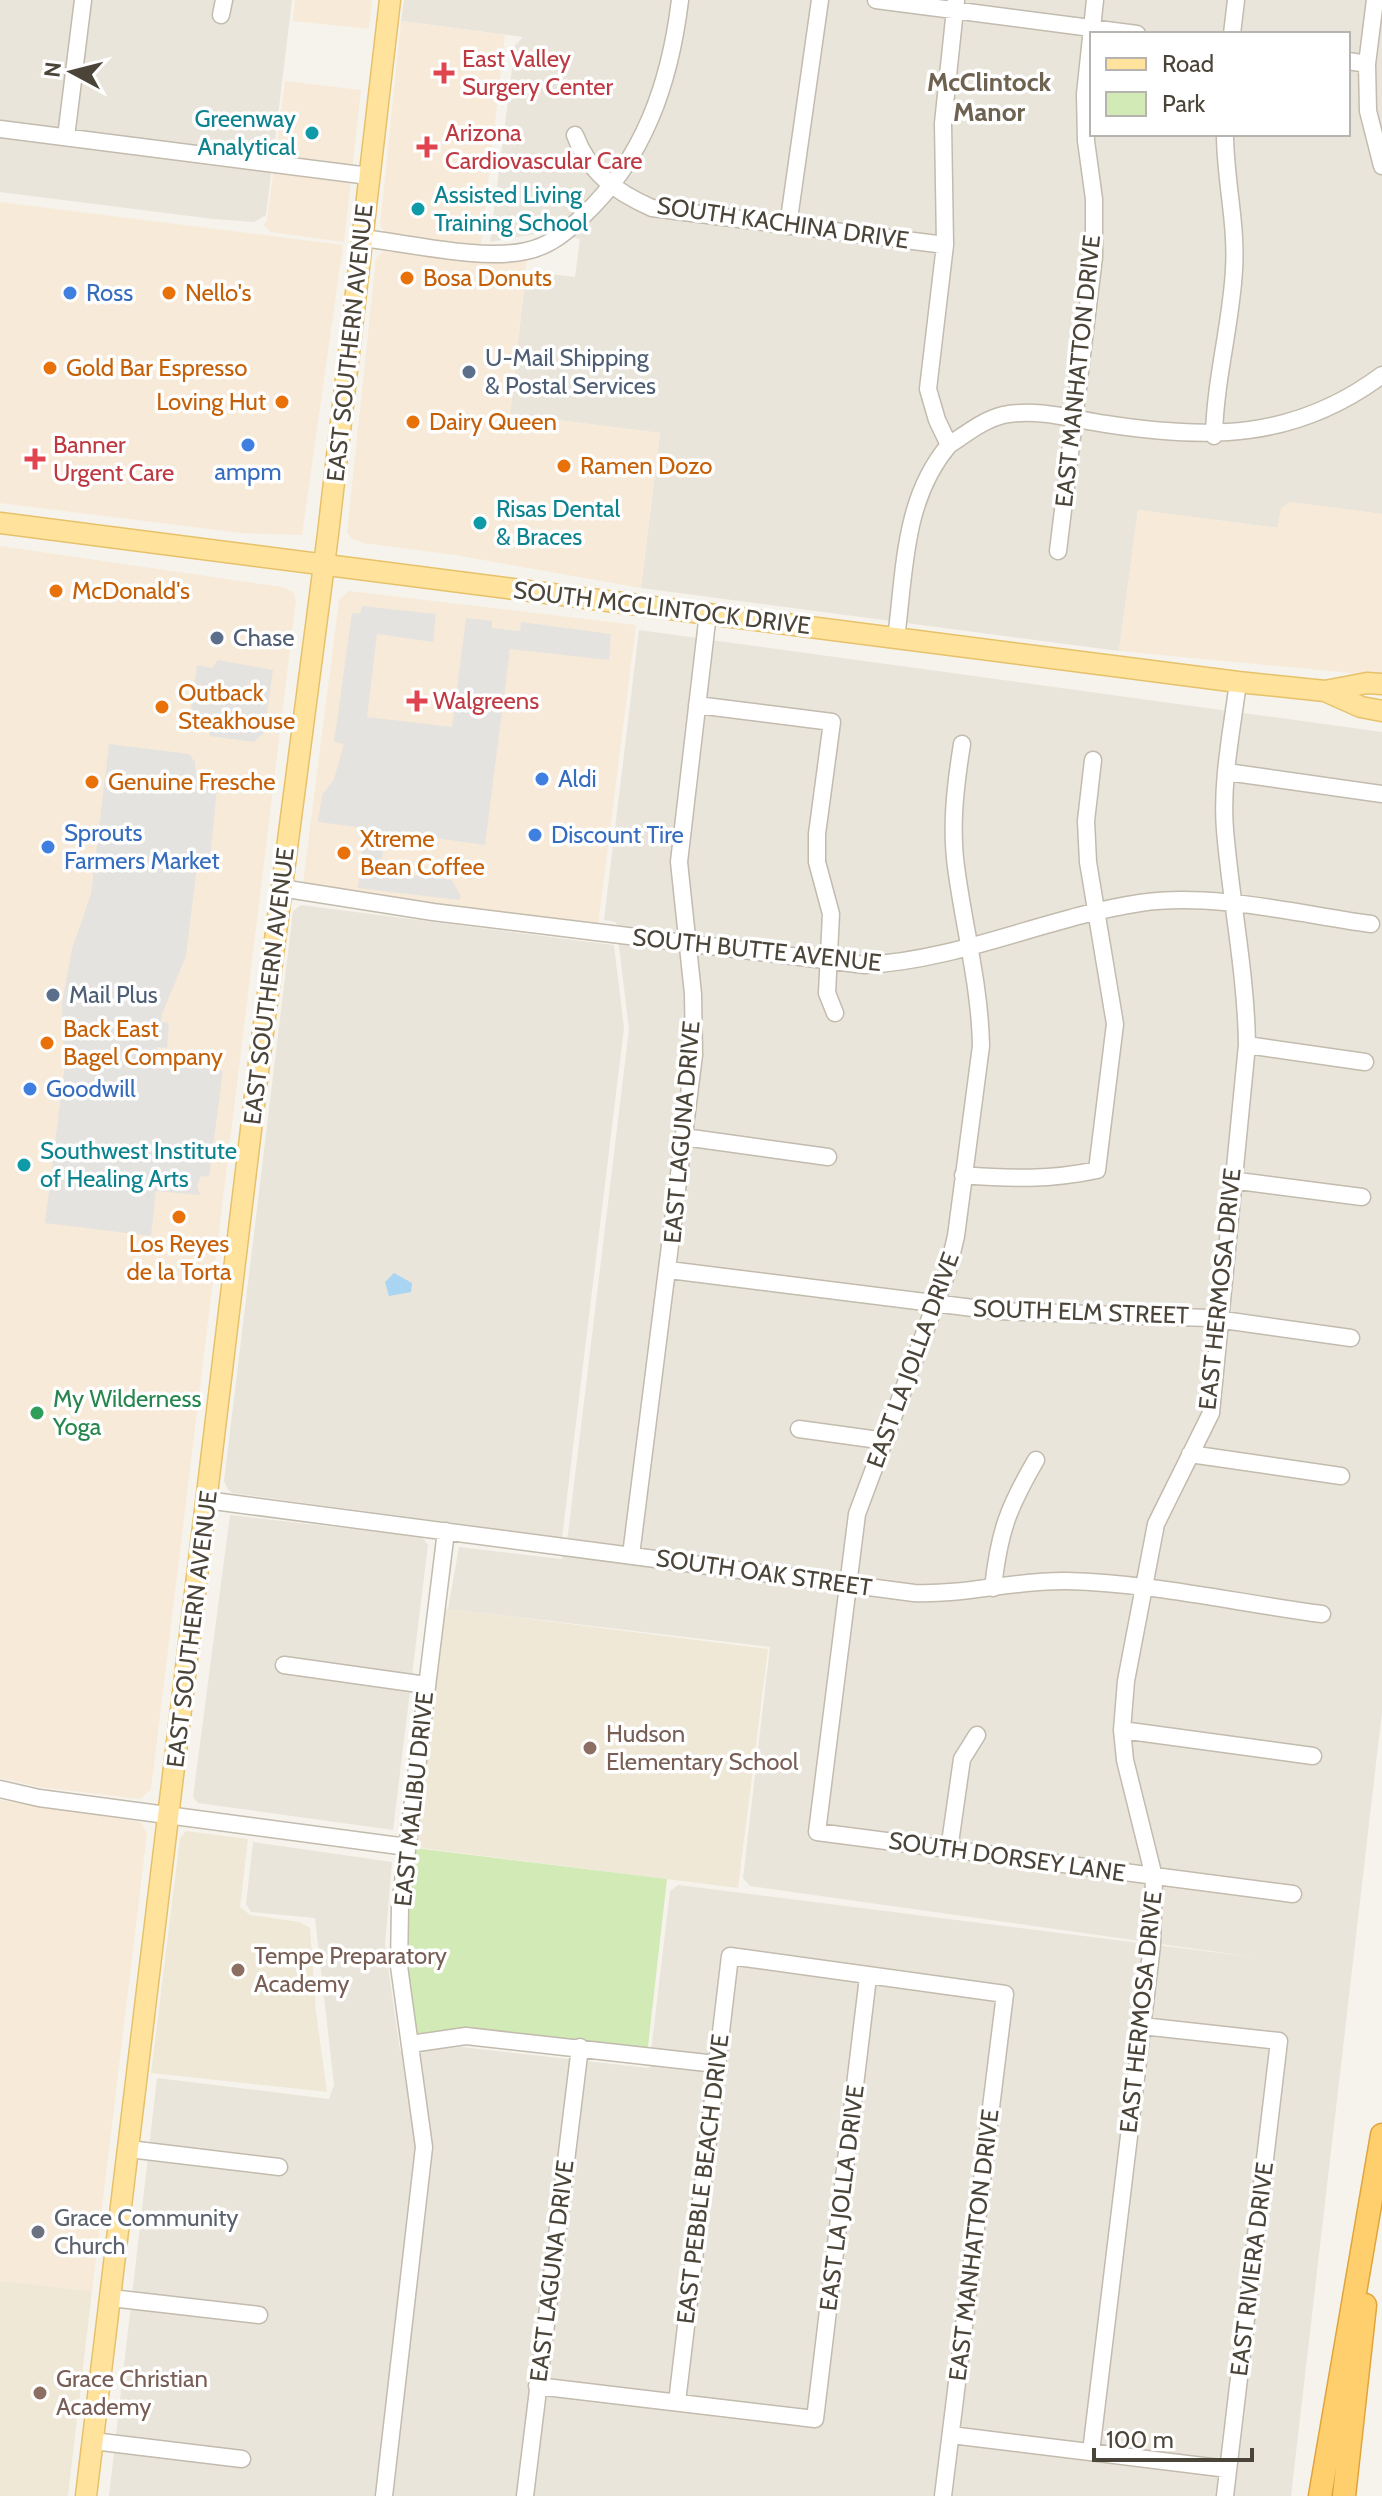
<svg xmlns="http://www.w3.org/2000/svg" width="1382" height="2496" font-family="Cabin,sans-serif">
	<rect width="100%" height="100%" fill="#f6f3ec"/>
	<path fill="#eae5da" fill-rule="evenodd" d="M0,0H292L266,215L254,222L213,219L0,192Z
		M404,0H1382V514L1290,502L1278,528L1138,510L1119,651L641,588L660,433L510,414L526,271L575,277L580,239L547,232L490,242L515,45L523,37L401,21ZM1092,34H1348V134H1092Z
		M639,630L1382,732V1712L1291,2496H109L157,2078L329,2099L334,2085L315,1918L251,1912L246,1904L253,1842L392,1862L385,1945L400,2051L462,2047L649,2068L670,1891L678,1885L1260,1958L750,1886L743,1878L770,1647L448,1609L459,1547L562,1559L568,1534L629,1029L616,922L604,920Z
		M301,905L614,945L624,1028L562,1538L232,1493L227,1488L224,1481L293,911Z
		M230,1515L422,1537L428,1545L393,1830L198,1803L193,1797Z"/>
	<path fill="#f7ead8" d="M295,0H372L369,29L293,21Z
		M401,21L505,35L481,246L388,235L380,226Z
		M285,81L361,90L344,242L271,232L263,225L267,221Z
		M0,202L343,245L302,535L241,533L0,503Z
		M385,250L488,263L527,259L510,414L660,433L641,588L455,555L363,543L351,538L347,532L376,258Z
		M1290,502L1382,514V676L1119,651L1138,510L1277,528L1281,508Z
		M0,546L282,587L293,592L296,600L151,1789L140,1799L39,1787L0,1778Z
		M349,591L636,625L598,925L310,887L303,883L339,600Z
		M0,1800L140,1822L147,1833L92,2291L0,2281Z"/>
	<path fill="#efe8d6" d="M442,1608L768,1649L738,1888L413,1847Z
		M186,1831L248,1839L240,1907L250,1915L300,1922L310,1928L316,2012L327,2092L151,2073L180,1838Z
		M0,2281L92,2291L68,2496H0Z"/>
	<path fill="#d2eab5" d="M407,1847L667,1879L647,2055L466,2036L410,2044L399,1966Z"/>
	<path fill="#e5e3e0" d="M362,606L436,614L433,642L377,634L367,717L452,727L466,618L492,621V628L520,631L521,622L611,634L609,660L510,649L485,845L385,831L381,871L452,880L461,897L459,900L358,888L365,828L318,822L322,795L334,779L344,744L334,742L352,613L360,614Z
		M218,660L273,670L264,733L254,742L210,736L207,726L189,724L197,665L212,668Z
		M109,744L189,754L195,762L196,777L218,779L210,858L198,857L186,956L162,1014L161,1022L169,1023L167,1048L157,1047L158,1060L223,1071L209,1177L201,1176L197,1186L200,1195L156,1191L151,1236L45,1223L64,1072L62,1003L72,949L91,894Z"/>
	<path fill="#a9d4f2" d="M394,1273L412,1283L411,1292L389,1296L385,1282Z"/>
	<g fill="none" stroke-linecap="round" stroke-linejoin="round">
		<defs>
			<path id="minor" d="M876,0L1137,34
				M1375,0L1367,64L1368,111L1382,166
				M221,15L224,0
				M1232,34L1236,0
				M1348,61L1367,64
				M0,129L369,176
				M575,135C589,173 616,192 652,208L945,245
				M66,137L83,0
				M788,226L820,0
				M362,238C408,243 482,261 526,251C550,246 565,233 582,217C644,159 670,83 680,0
				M1214,436C1215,380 1231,325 1234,270C1237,223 1225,180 1225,134
				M949,445C966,434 983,420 1003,415C1036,408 1073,419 1106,424C1208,440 1295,440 1382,375
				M1058,551L1094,257V199L1086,141L1085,94L1095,0
				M896,638C905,571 903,499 949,445L937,420L928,389L945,245L943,123L956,0
				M697,705L832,722L817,834V862L831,914L827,993L835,1013
				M962,744C955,788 950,830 957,874C965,931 980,988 981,1046L956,1236L948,1270L857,1514L817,1832L1293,1894
				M1227,772L1382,794
				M281,888L433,912L865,965C960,960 1047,917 1140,903C1211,892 1299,914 1371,924
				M1247,1045L1365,1062
				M684,1137L828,1157
				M963,1175C1010,1179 1051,1180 1097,1170L1115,1024L1088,862L1086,821L1093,760
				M1231,1180L1362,1197
				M669,1270L997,1311L1209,1318L1351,1338
				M799,1429L886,1441
				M1190,1454L1341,1476
				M206,1500L914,1593C966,1595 1015,1580 1067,1581C1152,1583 1238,1603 1322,1614
				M631,1555L694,1055L693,994L679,862L708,613
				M993,1588C999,1532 1008,1508 1036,1460
				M284,1665L426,1685
				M1122,1730L1313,1756
				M0,1789L39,1798L407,1847
				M949,1850L962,1759L977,1735
				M1142,2026L1279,2041L1225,2496
				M410,2044L466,2036L716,2064
				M129,2149L279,2167
				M111,2298L259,2315
				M537,2386L815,2419L868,1977
				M677,2402L730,1956L1005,1994L943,2496
				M951,2435L1228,2469
				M93,2441L242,2459
				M1091,2452L1152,1945L1154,1877L1125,1760L1122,1730L1126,1681L1156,1524L1211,1413L1247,1045C1246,972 1231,902 1225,830C1221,781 1232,730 1238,682
				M384,2496L424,2147L399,1966L400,1907L446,1531
				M525,2496L580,2047"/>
			<path id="major" d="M0,523L1238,682L1325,691L1367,683L1382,684
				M1325,691L1361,707L1382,711
				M86,2496L260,1055L328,534L390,0"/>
			<path id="highway" d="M1320,2496L1382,2135
				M1344,2496L1365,2305"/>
		</defs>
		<use href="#minor" stroke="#c2bbae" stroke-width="19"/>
		<use href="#major" stroke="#e6c16a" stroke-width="23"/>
		<use href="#highway" stroke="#e0a43c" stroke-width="25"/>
		<use href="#minor" stroke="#fff" stroke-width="16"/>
		<use href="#major" stroke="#ffe39c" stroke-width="20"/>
		<use href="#highway" stroke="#ffcf6e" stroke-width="22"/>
	</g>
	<g fill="#e0444e" stroke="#fff" stroke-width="3">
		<path d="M440 61h8v8h8v8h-8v8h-8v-8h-8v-8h8z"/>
		<path d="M423 135h8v8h8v8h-8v8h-8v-8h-8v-8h8z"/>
		<path d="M31 447h8v8h8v8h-8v8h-8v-8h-8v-8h8z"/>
		<path d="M413 689h8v8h8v8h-8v8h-8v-8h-8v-8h8z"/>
	</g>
	<g fill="#0f9aa8" stroke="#fff" stroke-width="3">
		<circle cx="312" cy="133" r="8"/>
		<circle cx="418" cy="209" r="8"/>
		<circle cx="480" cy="523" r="8"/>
		<circle cx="24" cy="1165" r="8"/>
	</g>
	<g fill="#e8710a" stroke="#fff" stroke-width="3">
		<circle cx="407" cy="278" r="8"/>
		<circle cx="169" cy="293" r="8"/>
		<circle cx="50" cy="368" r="8"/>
		<circle cx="282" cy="402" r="8"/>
		<circle cx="413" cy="422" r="8"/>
		<circle cx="564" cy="466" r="8"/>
		<circle cx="56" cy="591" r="8"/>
		<circle cx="162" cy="707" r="8"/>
		<circle cx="92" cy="782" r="8"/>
		<circle cx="344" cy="853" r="8"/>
		<circle cx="47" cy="1043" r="8"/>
		<circle cx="179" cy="1217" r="8"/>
	</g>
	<g fill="#3f7fe0" stroke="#fff" stroke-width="3">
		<circle cx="70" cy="293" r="8"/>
		<circle cx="248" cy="445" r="8"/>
		<circle cx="542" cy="779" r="8"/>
		<circle cx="535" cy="835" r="8"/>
		<circle cx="48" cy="847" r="8"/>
		<circle cx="30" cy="1089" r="8"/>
	</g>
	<g fill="#5c6f8a" stroke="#fff" stroke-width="3">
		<circle cx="469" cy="372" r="8"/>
		<circle cx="217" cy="638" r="8"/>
		<circle cx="53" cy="995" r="8"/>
	</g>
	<circle fill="#2e9e5b" stroke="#fff" stroke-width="3" cx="37" cy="1413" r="8"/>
	<g fill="#8d6e63" stroke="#fff" stroke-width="3">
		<circle cx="590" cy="1748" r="8"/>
		<circle cx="238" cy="1970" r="8"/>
		<circle cx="40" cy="2393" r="8"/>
	</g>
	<circle fill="#6b7280" stroke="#fff" stroke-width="3" cx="38" cy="2232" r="8"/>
	<g text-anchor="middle" stroke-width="7" stroke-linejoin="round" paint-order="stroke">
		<g font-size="24" fill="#be3a42" stroke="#fff" text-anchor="start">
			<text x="462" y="67">East Valley<tspan x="462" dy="28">Surgery Center</tspan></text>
			<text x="445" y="141">Arizona<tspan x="445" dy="28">Cardiovascular Care</tspan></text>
			<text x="53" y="453">Banner<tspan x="53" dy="28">Urgent Care</tspan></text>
			<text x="433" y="709">Walgreens</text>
		</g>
		<g font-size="24" fill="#0d838f" stroke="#fff" text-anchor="start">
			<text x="296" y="127" text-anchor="end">Greenway<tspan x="296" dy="28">Analytical</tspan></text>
			<text x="434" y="203">Assisted Living<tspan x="434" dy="28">Training School</tspan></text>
			<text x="496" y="517">Risas Dental<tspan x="496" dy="28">&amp; Braces</tspan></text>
			<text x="40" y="1159">Southwest Institute<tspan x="40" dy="28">of Healing Arts</tspan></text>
		</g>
		<g font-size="24" fill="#4b4439" stroke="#fff">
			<text transform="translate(783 223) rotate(8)" y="8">SOUTH KACHINA DRIVE</text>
			<text transform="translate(350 343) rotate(-84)" y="8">EAST SOUTHERN AVENUE</text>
			<text transform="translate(1078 371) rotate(-84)" y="8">EAST MANHATTON DRIVE</text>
			<text transform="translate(662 608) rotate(7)" y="8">SOUTH MCCLINTOCK DRIVE</text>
			<text transform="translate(757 950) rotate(6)" y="8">SOUTH BUTTE AVENUE</text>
			<text transform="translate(269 986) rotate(-83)" y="8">EAST SOUTHERN AVENUE</text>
			<text transform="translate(682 1132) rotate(-85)" y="8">EAST LAGUNA DRIVE</text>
			<text transform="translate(1220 1289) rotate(-84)" y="8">EAST HERMOSA DRIVE</text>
			<text transform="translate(1081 1312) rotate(2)" y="8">SOUTH ELM STREET</text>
			<text transform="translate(913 1360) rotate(-70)" y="8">EAST LA JOLLA DRIVE</text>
			<text transform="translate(764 1573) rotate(8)" y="8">SOUTH OAK STREET</text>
			<text transform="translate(192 1629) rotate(-83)" y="8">EAST SOUTHERN AVENUE</text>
			<text transform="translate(414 1799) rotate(-84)" y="8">EAST MALIBU DRIVE</text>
			<text transform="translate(1007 1857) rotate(8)" y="8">SOUTH DORSEY LANE</text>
			<text transform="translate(1141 2012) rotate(-84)" y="8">EAST HERMOSA DRIVE</text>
			<text transform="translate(703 2179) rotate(-83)" y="8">EAST PEBBLE BEACH DRIVE</text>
			<text transform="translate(842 2198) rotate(-83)" y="8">EAST LA JOLLA DRIVE</text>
			<text transform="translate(974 2245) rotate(-83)" y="8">EAST MANHATTON DRIVE</text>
			<text transform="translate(1252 2269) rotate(-83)" y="8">EAST RIVIERA DRIVE</text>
			<text transform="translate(552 2271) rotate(-83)" y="8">EAST LAGUNA DRIVE</text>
		</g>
		<g font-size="24" fill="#c56008" stroke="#fff" text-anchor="start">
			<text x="423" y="286">Bosa Donuts</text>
			<text x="185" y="301">Nello's</text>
			<text x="66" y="376">Gold Bar Espresso</text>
			<text x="266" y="410" text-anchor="end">Loving Hut</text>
			<text x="429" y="430">Dairy Queen</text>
			<text x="580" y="474">Ramen Dozo</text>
			<text x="72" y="599">McDonald's</text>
			<text x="178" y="701">Outback<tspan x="178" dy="28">Steakhouse</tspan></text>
			<text x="108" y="790">Genuine Fresche</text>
			<text x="360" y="847">Xtreme<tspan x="360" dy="28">Bean Coffee</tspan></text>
			<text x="63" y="1037">Back East<tspan x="63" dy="28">Bagel Company</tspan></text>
			<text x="179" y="1252" text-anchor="middle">Los Reyes<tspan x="179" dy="28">de la Torta</tspan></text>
		</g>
		<g font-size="24" fill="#366cbe" stroke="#fff" text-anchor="start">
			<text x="86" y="301">Ross</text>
			<text x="248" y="480" text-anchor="middle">ampm</text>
			<text x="558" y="787">Aldi</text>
			<text x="64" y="841">Sprouts<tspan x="64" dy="28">Farmers Market</tspan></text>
			<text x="551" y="843">Discount Tire</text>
			<text x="46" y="1097">Goodwill</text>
		</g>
		<g font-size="24" fill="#4e5e75" stroke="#fff" text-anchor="start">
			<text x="485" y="366">U-Mail Shipping<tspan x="485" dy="28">&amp; Postal Services</tspan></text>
			<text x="233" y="646">Chase</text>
			<text x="69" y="1003">Mail Plus</text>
		</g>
		<g font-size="24" fill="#27864d" stroke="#fff" text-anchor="start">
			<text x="53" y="1407">My Wilderness<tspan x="53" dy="28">Yoga</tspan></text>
		</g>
		<g font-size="24" fill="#785e54" stroke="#fff" text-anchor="start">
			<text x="606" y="1742">Hudson<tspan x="606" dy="28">Elementary School</tspan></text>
			<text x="254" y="1964">Tempe Preparatory<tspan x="254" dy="28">Academy</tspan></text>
			<text x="56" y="2387">Grace Christian<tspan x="56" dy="28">Academy</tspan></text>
		</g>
		<g font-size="24" fill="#5b616d" stroke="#fff" text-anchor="start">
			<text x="54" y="2226">Grace Community<tspan x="54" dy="28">Church</tspan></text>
		</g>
		<g font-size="26" font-weight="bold" fill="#6e6250" stroke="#fff">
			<text x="989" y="91">McClintock<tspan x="989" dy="30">Manor</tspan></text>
		</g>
	</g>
	<rect x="1090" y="32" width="260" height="104" fill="#ffffff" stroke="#b7b4b0" stroke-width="2"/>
	<rect x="1106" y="58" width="40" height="12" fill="#ffe39c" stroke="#b7b4b0" stroke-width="2"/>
	<text x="1162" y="72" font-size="24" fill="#4b4439">Road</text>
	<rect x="1106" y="92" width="40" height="24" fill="#d2eab5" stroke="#b7b4b0" stroke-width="2"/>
	<text x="1162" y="112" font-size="24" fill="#4b4439">Park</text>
	<g transform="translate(72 72) rotate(277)" stroke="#ffffff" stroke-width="6" paint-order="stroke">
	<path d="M0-6L14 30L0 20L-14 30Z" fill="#4b4439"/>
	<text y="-12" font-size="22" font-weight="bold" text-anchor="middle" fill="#4b4439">N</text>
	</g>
	<path d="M1094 2448v12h158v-12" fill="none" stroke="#4b4439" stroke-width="4"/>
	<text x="1106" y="2448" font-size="24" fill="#4b4439" stroke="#ffffff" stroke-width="6" paint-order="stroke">100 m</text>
</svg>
